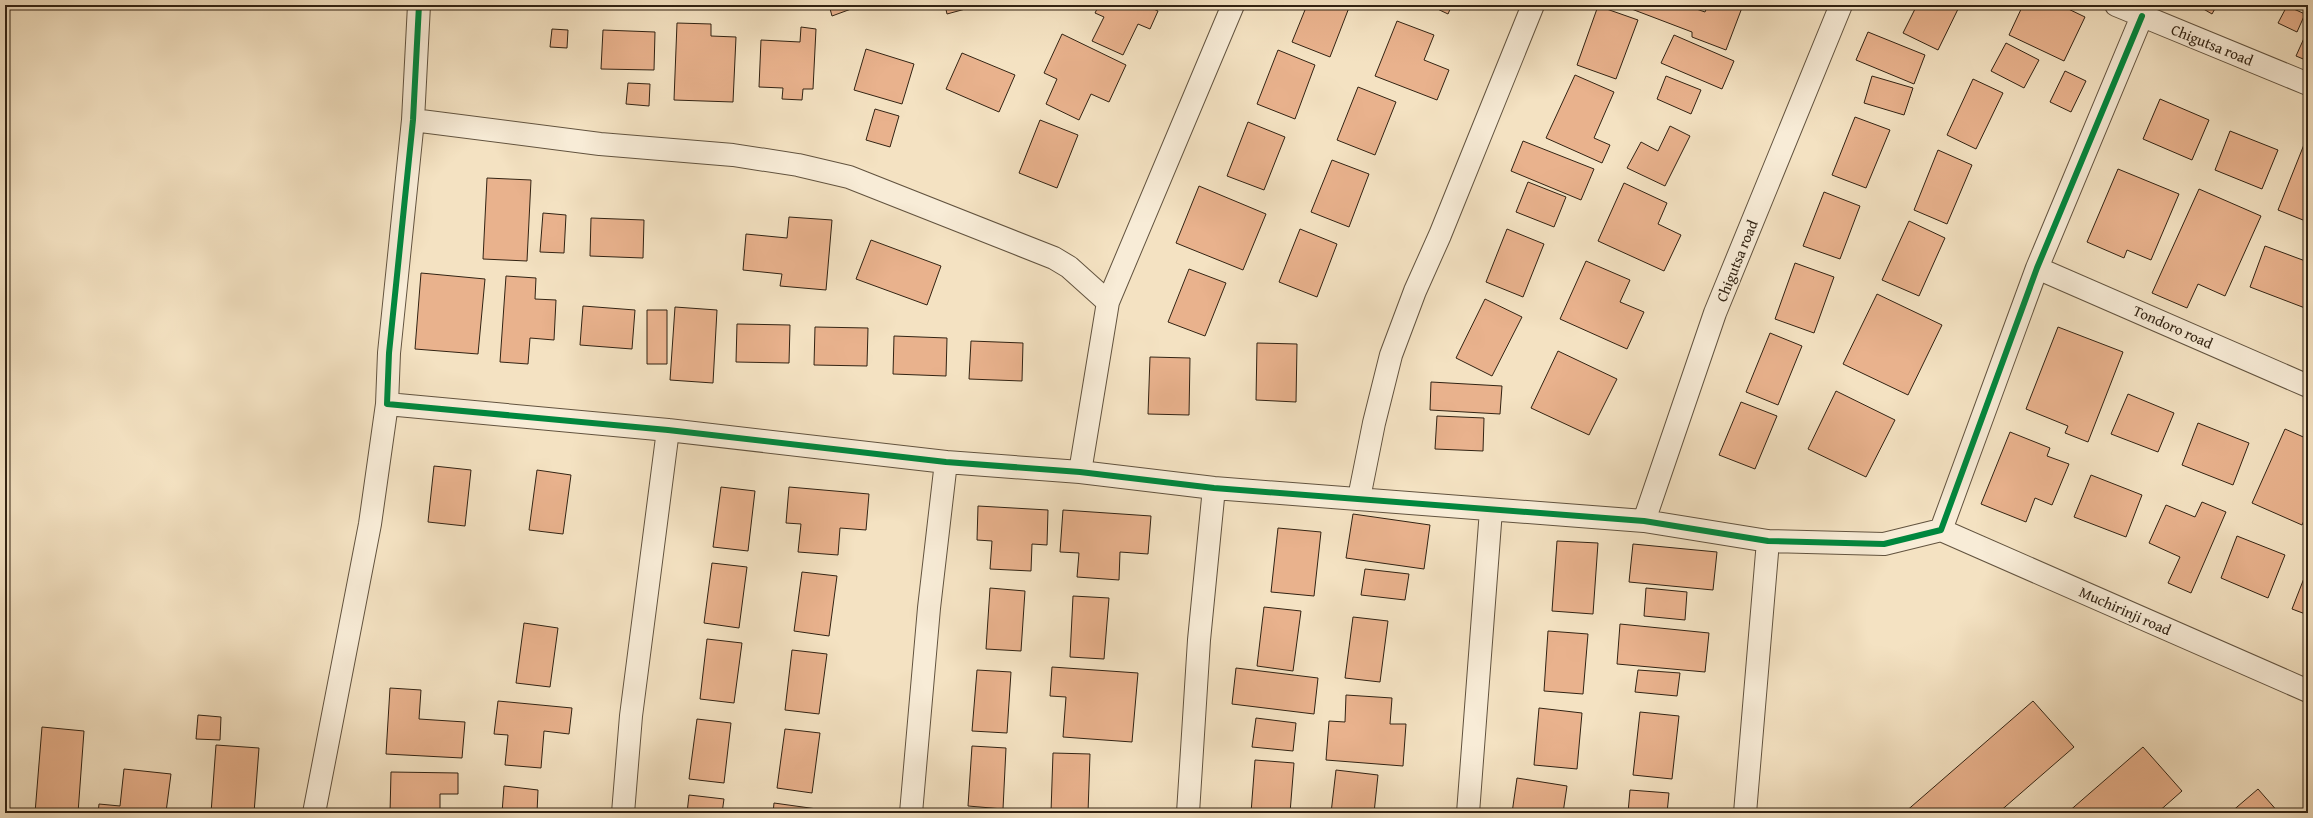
<svg xmlns="http://www.w3.org/2000/svg" width="2313" height="818" font-family="'Gentium Book Plus',serif">
	<rect width="100%" height="100%" fill="#f4e2c2"/>
	<filter id="stains"><feTurbulence type="fractalNoise" baseFrequency=".005" numOctaves="4"/><feColorMatrix values="0 0 0 0 .2 0 0 0 0 .09 0 0 0 0 .02 0 0 0 .5 -.17"/></filter>
	<radialGradient id="worn" r=".72"><stop offset=".6" stop-color="#630" stop-opacity="0"/><stop offset="1" stop-color="#630" stop-opacity=".3"/></radialGradient>
	<path fill="#e9b28d" stroke="#322313" d="M829,5H862L832,16Z
		M945,5H980L947,14Z
		M1099,5H1145L1158,11L1150,29L1138,24L1123,55L1092,41L1104,17L1095,13Z
		M1307,5H1350L1330,57L1292,42Z
		M1429,5H1452L1448,14Z
		M1621,5H1685L1705,12L1708,5H1743L1726,50L1692,37V32Z
		M1917,5H1960L1938,50L1903,33Z
		M2023,5H2060L2085,17L2064,61L2009,35Z
		M2201,5H2217L2212,14L2200,7Z
		M1598,6L1638,20L1616,79L1577,65Z
		M2287,6L2305,14L2297,32L2278,23Z
		M1397,21L1434,35L1424,60L1449,70L1437,100L1375,76Z
		M677,23L711,24V36L736,37L733,102L674,100Z
		M801,27L816,29L813,89H803L802,100L782,99L783,88L759,87L761,40L800,42Z
		M552,29L568,30L567,48L550,47Z
		M603,30L655,32L654,70L601,69Z
		M1868,32L1925,55L1914,84L1856,60Z
		M1062,34L1126,65L1109,102L1091,94L1079,120L1046,104L1057,79L1044,73Z
		M1674,35L1734,61L1722,89L1661,63Z
		M2305,36L2308,37V61L2296,56Z
		M2006,43L2039,60L2024,88L1991,71Z
		M866,49L914,64L902,104L854,90Z
		M1278,50L1315,65L1295,119L1257,104Z
		M962,53L1015,75L999,112L946,89Z
		M2065,71L2086,81L2071,112L2050,102Z
		M1575,75L1614,92L1594,138L1610,145L1602,163L1546,138Z
		M1666,76L1701,90L1691,114L1657,99Z
		M1872,76L1913,88L1904,115L1864,103Z
		M1973,79L2003,93L1976,149L1947,135Z
		M628,83L650,84L649,106L626,104Z
		M1358,87L1396,102L1375,155L1337,140Z
		M2160,99L2209,120L2192,160L2143,139Z
		M875,109L899,116L890,147L866,140Z
		M1855,117L1890,130L1866,188L1832,175Z
		M1040,120L1078,135L1057,188L1019,173Z
		M1248,122L1285,137L1264,190L1227,176Z
		M1670,126L1690,136L1665,186L1627,168L1641,142L1658,151Z
		M2230,131L2278,150L2262,189L2215,170Z
		M2307,137H2308V222L2278,210Z
		M1523,141L1594,169L1581,200L1511,171Z
		M1938,150L1972,165L1947,224L1914,210Z
		M1332,160L1369,174L1349,227L1311,212Z
		M2118,169L2179,194L2151,260L2127,250L2124,258L2087,242Z
		M487,178L531,180L527,261L483,259Z
		M1528,182L1566,197L1554,227L1516,212Z
		M1624,183L1667,203L1658,224L1681,235L1664,271L1598,241Z
		M1199,186L1266,214L1243,270L1176,243Z
		M2199,189L2261,216L2225,296L2198,284L2187,308L2152,293Z
		M1824,192L1860,206L1840,259L1803,246Z
		M543,213L566,215L564,253L540,252Z
		M789,217L832,220L826,290L780,286L782,274L743,270L746,234L787,238Z
		M591,218L644,220L643,258L590,256Z
		M1909,221L1945,238L1919,296L1882,280Z
		M1300,229L1337,244L1317,297L1279,282Z
		M1507,229L1544,244L1523,297L1486,282Z
		M871,240L941,266L927,305L856,279Z
		M2265,246L2308,262V299L2305,308L2250,287Z
		M1586,261L1630,280L1620,302L1644,312L1627,349L1560,319Z
		M1795,263L1834,277L1814,333L1775,319Z
		M1189,269L1226,283L1205,336L1168,322Z
		M421,273L485,279L478,354L415,349Z
		M506,276L536,278L535,299L556,300L554,340L530,338L528,364L500,362Z
		M1877,294L1942,325L1908,395L1843,364Z
		M1485,299L1522,317L1492,376L1456,358Z
		M583,306L635,310L632,349L580,345Z
		M675,307L717,310L713,383L670,380Z
		M647,310H667V364H647Z
		M737,324L790,325L789,363L736,362Z
		M815,327L868,328L867,366L814,365Z
		M2058,327L2123,352L2088,442L2065,433L2068,426L2026,409Z
		M1770,333L1802,346L1778,405L1746,392Z
		M894,336L947,338L946,376L893,374Z
		M971,341L1023,343L1022,381L969,379Z
		M1257,343L1297,344L1296,402L1256,400Z
		M1558,351L1617,379L1589,435L1531,408Z
		M1150,357L1190,358L1189,415L1148,414Z
		M1431,382L1502,386L1500,414L1430,410Z
		M1836,391L1895,420L1866,477L1808,449Z
		M2128,394L2174,413L2158,452L2111,434Z
		M1741,402L1777,416L1755,469L1719,455Z
		M1437,416L1484,418L1483,451L1435,449Z
		M2198,423L2249,443L2233,485L2182,465Z
		M2285,429L2308,439V512L2302,525L2252,503Z
		M2010,432L2050,448L2047,456L2069,464L2052,505L2035,498L2026,522L1981,504Z
		M434,466L471,470L465,526L428,522Z
		M537,470L571,475L563,534L529,530Z
		M2091,475L2142,495L2126,537L2074,517Z
		M721,487L755,491L748,551L713,547Z
		M789,487L869,494L866,530L840,528L838,555L798,552L801,524L786,523Z
		M2202,502L2226,512L2191,593L2168,583L2180,557L2149,543L2166,505L2195,517Z
		M978,506L1048,510L1047,545L1032,544L1031,571L990,569L992,541L977,540Z
		M1063,510L1151,516L1148,554L1120,552L1119,580L1077,577L1079,553L1060,552Z
		M1353,514L1430,525L1424,569L1346,558Z
		M1278,528L1321,532L1314,596L1271,592Z
		M2237,536L2285,555L2268,598L2221,578Z
		M1557,541L1598,543L1593,614L1552,611Z
		M1633,544L1717,552L1713,590L1629,582Z
		M712,563L747,567L739,628L704,623Z
		M2308,568V615L2292,609Z
		M1365,569L1409,574L1405,600L1361,595Z
		M802,572L837,576L829,636L794,631Z
		M990,588L1025,591L1021,651L986,649Z
		M1646,588L1687,592L1685,620L1644,616Z
		M1073,596L1109,598L1104,659L1070,657Z
		M1264,607L1301,611L1293,671L1257,666Z
		M1353,617L1388,621L1380,682L1345,678Z
		M524,623L558,628L550,687L516,683Z
		M1620,624L1709,633L1705,672L1617,664Z
		M1548,631L1588,634L1583,694L1544,691Z
		M707,639L742,643L734,703L700,699Z
		M792,650L827,654L819,714L785,710Z
		M1052,667L1138,673L1132,742L1063,737L1066,697L1050,696Z
		M1236,668L1318,678L1314,714L1232,704Z
		M977,670L1011,672L1007,733L972,731Z
		M1638,670L1680,673L1677,696L1635,692Z
		M390,688L421,690L419,719L465,722L462,758L386,754Z
		M1346,695L1392,698L1390,724H1406L1403,766L1326,760L1329,721L1345,722Z
		M498,701L572,708L569,734L544,731L541,768L505,765L508,735L494,734Z
		M2033,701L2074,747L1998,813H1904Z
		M1539,708L1582,713L1577,769L1534,765Z
		M1640,712L1679,716L1672,779L1633,775Z
		M198,715L221,717L220,740L196,739Z
		M1256,718L1296,723L1293,751L1252,747Z
		M697,719L731,723L724,783L689,779Z
		M42,727L84,731L78,813H35Z
		M785,729L820,733L812,793L777,788Z
		M216,745L259,748L254,813H211Z
		M972,746L1006,748L1003,809L968,806Z
		M2143,747L2182,791L2157,813H2067Z
		M1053,753L1090,754L1088,813L1051,812Z
		M1255,760L1294,763L1290,813H1251Z
		M124,769L171,774L166,812L171,813H98L99,804L120,806Z
		M1336,770L1378,775L1374,813H1331Z
		M391,772L458,773V794H440V813H390Z
		M1517,778L1567,786L1563,813H1512Z
		M504,786L538,790L537,813H502Z
		M2258,789L2279,813H2230Z
		M1630,790L1669,793L1667,813H1628Z
		M689,795L724,799L722,813H687Z
		M774,803L817,809L816,813H773Z"/>
	<g fill="none" stroke-linecap="round" stroke-linejoin="round">
		<defs>
			<path id="minor" d="M419,5L413,120L389,353L387,404L668,430L946,462L1080,472L1214,488L1644,521L1768,541L1884,544L1941,530L2037,268L2142,16
				M2116,5L2308,84
				M413,120L600,144L733,155L798,165L849,177L1054,258L1069,267L1108,302
				M2037,268L2308,386
				M1080,472L1108,302L1233,5
				M1359,498L1374,423L1391,355L1415,291L1440,235L1533,5
				M1644,521L1715,313L1841,5
				M1941,530L2308,691
				M314,813L370,524L387,404
				M623,813L631,716L668,430
				M911,813L929,608L946,462
				M1188,813L1199,640L1214,488
				M1468,813L1491,510
				M1745,813L1768,541"/>
		</defs>
		<use href="#minor" stroke="#62533f" stroke-width="24"/>
		<use href="#minor" stroke="#f8ecd7" stroke-width="22"/>
		<defs>
			<path id="cycleway" d="M419,5L413,120L389,353L387,404L668,430L946,462L1080,472L1214,488L1644,521L1768,541L1884,544L1941,530L2037,268L2142,16"/>
		</defs>
		<use href="#cycleway" stroke="#f8ecd7" stroke-width="8"/>
		<use href="#cycleway" stroke="#00873e" stroke-width="6"/>
	</g>
	<g text-anchor="middle" stroke-width="3.5" stroke-linejoin="round" paint-order="stroke">
		<g font-size="15" fill="#322313" stroke="#f8ecd7">
			<text transform="translate(2212 45) rotate(22)" y="5">Chigutsa road</text>
			<text transform="translate(1737 261) rotate(-68)" y="5">Chigutsa road</text>
			<text transform="translate(2173 327) rotate(24)" y="5">Tondoro road</text>
			<text transform="translate(2125 611) rotate(24)" y="5">Muchirinji road</text>
		</g>
	</g>
	<rect width="2313" height="818" fill="none" stroke="#f4e2c2" stroke-width="20"/>
	<rect x="6" y="6" width="2301" height="806" fill="none" stroke="#322313" stroke-width="2"/>
	<rect x="10" y="10" width="2293" height="798" fill="none" stroke="#322313"/>
	<rect width="100%" height="100%" filter="url(#stains)"/>
	<rect width="100%" height="100%" fill="url(#worn)"/>
</svg>
